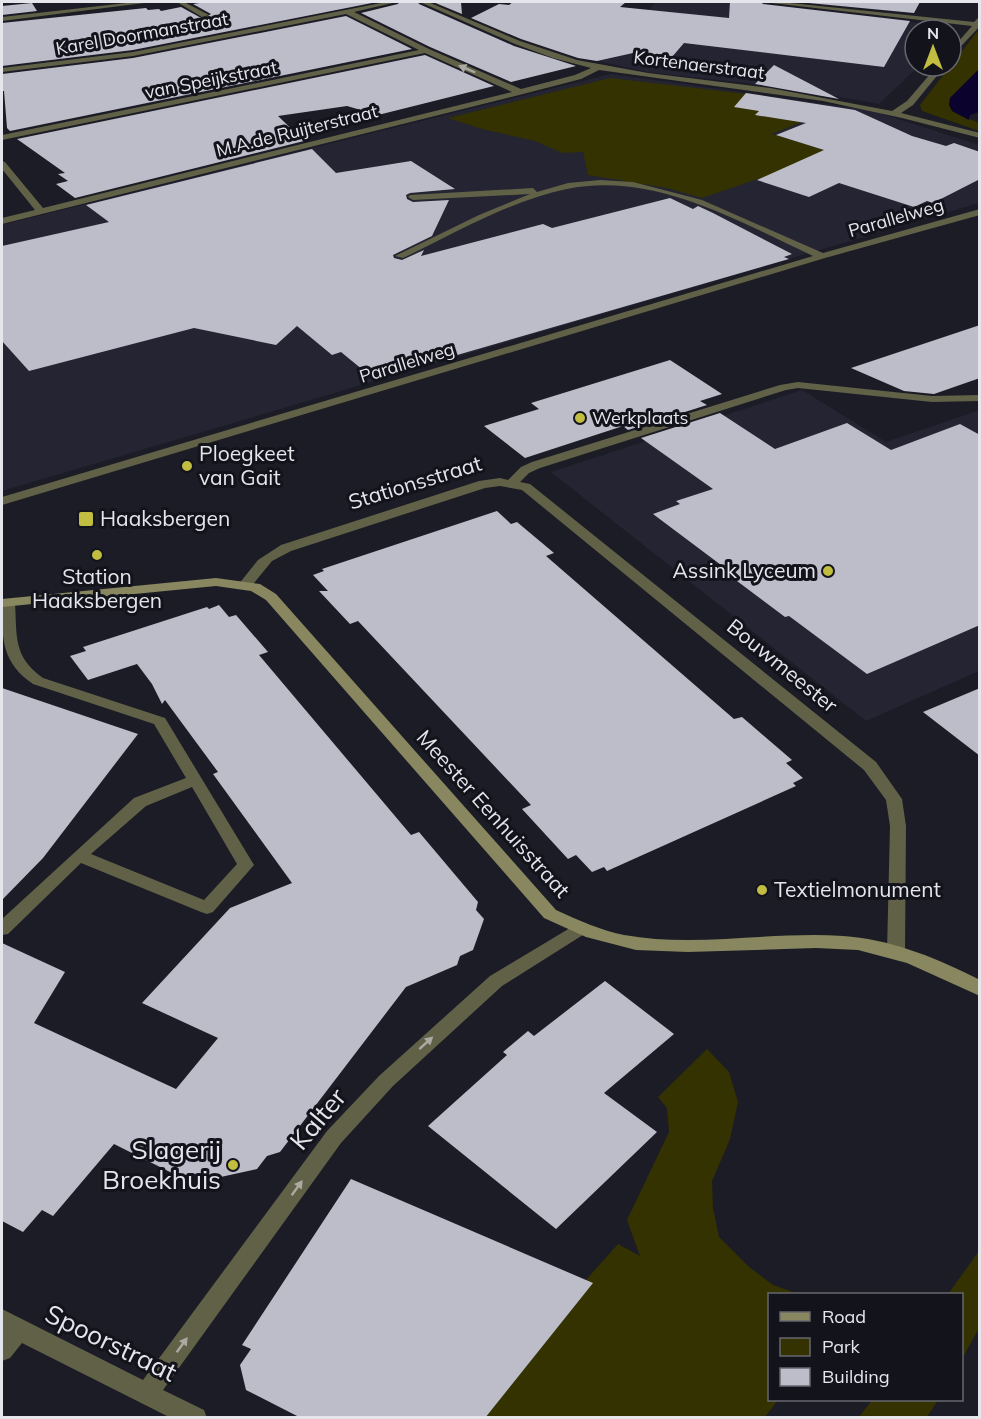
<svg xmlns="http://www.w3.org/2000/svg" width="981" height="1419" font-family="Mulish,sans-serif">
	<rect width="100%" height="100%" fill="#1c1c26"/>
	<path fill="#242433" d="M656,2H737L954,27L951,30H915V66H919L879,104L791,88L647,72L598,61Z
		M611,74L870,110L979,145V203L2,491V225Z
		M802,390L886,442L980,410L979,671L866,721L551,472Z"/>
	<path fill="#333200" d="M979,31V69L950,98L952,111L979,123V131L922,111L920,105L976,33Z
		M610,78L756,95L837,108L772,134L834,153L702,198L667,188L588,175L583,152L562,153L535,141L482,129L448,118Z
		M707,1049L729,1072L738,1102L730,1139L712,1181L713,1208L719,1237L748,1266L773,1285L799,1294H770V1400H778L765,1417L471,1418L577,1290L618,1244L640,1256L627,1220L669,1132L667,1108L658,1097Z
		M979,1251V1328L962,1359V1294H948Z
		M872,1400H938L927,1417H859Z"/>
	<path fill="#0c022e" d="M979,69V112L970,115L969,120L952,111L949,105L950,98Z"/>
	<path fill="#bdbdca" d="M206,2H377L133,50L2,66V23L146,8L148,10L159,9L161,11L181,7L203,19L211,14L193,4Z
		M399,2H418L419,4L514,46L576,66L511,82L430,47L361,13L398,4Z
		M433,2H461L462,14Z
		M513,2H626L620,7L729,18L730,2H761L763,4L910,21L884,67L684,43L672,57L633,53L597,61L578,58L521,39L471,18L499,4L509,5Z
		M798,2H920L914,13Z
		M32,3L37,11L2,15V6Z
		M346,16L412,49L10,131L7,128L4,91H2V74L133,58Z
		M425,55L494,86L378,115L347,106L278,116L304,141L75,198L56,184L68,181L58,174L65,173L17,139Z
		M774,65L839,99L755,84Z
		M746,93L855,110L912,136L946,146L954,143L980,152V179L933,203L927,201L914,207L839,183L809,197L757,180L824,150L776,135L806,123L755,115L759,111L734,107Z
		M312,149L336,173L411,161L455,189L410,193L406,195L407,199L413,202L449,200L432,236L393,255L394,258L402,260L424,250L421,256L543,224L552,228L670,198L693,209L698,206L713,213L792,254L784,257L789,259L374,379L341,352L332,355L297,326L276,345L194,328L29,371L2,341V246L109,222L86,205Z
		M980,325V378L934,394L904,391L851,368Z
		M670,360L722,394L700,401L707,405L628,430L623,426L525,458L484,426L539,409L531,403Z
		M720,413L775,449L847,423L891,450L960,424L980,435V625L867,674L789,616L785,617L721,569L725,568L653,514L680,504L676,501L713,489L641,438Z
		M497,511L511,524L517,522L554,553L546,556L734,719L742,717L792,760L786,763L803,778L793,783L796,786L607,871L604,867L592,872L576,855L568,859L522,809L531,805L358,621L350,624L319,591H328L313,575L324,571L322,569Z
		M219,605L229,617L236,615L268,652L259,655L411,835L419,832L478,902L476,910L484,919L473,950L460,956L457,965L406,987L280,1152L267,1156L257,1169L207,1180L193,1173L180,1177L114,1144L53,1216L42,1210L23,1232L2,1221V943L65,972L34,1023L176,1089L218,1038L142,1003L230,908L292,883L213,774L218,772L165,700L162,704L152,684L137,664L88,680L70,656L86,651L83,647L207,607L209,609Z
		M2,688L138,734L43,858L2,900Z
		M980,688V756L923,712Z
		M605,981L674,1034L604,1093L657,1132L556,1229L428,1126L507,1055L503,1052L528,1031L534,1036Z
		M351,1179L593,1283L485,1418H301L246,1390L240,1365L251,1349L242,1345Z"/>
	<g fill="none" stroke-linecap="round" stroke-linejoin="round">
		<path fill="#616148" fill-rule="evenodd" d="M135,2H152L2,21V17Z
			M177,2H184L209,15L202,17Z
			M386,2H397L354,12L429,49L521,89L575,75L591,68L553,58L515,44L420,2H428L520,41L577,60L648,73L770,88L892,111L907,101L937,66H945L913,105L901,113L980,133V138L902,118L823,101L599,70L581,79L523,94L2,224V218L35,210L2,169V161L5,162L43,208L512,92L425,53L2,140V135L419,50L346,14L133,56L2,72V68L133,52Z
			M763,2H781L974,22L980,16V26L951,57V50L972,26Z
			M600,180L633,182L702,200L823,253L980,209V215L825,258L2,505V497L813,256C738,221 653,171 567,189C509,201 456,233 403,258L395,256L479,215L530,194L413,200L408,197L410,195L533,188L537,192L568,183Z
			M798,382L932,396L980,395V401L932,402L798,388L786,390L540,468L529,473L520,482L530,484L876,762L902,799L906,826L905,952L902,957L896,959L890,957L887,952L890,826L886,800L864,770L522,490L500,486L485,488L291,551L272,561L250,588L245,589L238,585L258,560L281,545L479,481L500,478L508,480L521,467L532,462L780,385Z
			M8,599L15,603C17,636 13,657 43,678L165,718L254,865L213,912L207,914L201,912L81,863L8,934L2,935V919L134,798L186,778L154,724L33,684C1,662 2,638 2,602ZM192,787L237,864L204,900L91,854L146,806Z
			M580,922L586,923L589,928L586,933L502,986L393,1086L341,1143L163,1390L204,1410L207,1418H171L22,1343L10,1358L2,1361V1309L143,1380L327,1131L379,1076L490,976Z"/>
		<path fill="#88875f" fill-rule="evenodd" d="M216,578L260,584L276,594L556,910C578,920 600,930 624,935C696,948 771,931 843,936C888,939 932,956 972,976L980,980V996L907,963L858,950L816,948L688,952L636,950L586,937L544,918L266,600L251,591L216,586L2,607V599Z"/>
	</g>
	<defs><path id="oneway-solid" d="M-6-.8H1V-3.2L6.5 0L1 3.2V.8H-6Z" transform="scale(1.5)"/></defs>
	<g fill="#aaaaa2">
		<use href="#oneway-solid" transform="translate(467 69) rotate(-157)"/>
		<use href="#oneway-solid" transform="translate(426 1043) rotate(-42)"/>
		<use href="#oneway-solid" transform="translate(297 1188) rotate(-54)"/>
		<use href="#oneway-solid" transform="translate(182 1345) rotate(-54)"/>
	</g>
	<g fill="#c1bd40" stroke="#13131c" stroke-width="2">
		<circle cx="580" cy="418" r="6"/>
		<circle cx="187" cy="466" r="6"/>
		<rect x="78" y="511" width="16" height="16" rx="3"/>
		<circle cx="97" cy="555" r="6"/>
		<circle cx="828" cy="571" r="6"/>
		<circle cx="762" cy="890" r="6"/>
		<circle cx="233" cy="1165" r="6"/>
	</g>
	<g text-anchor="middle" stroke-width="6" stroke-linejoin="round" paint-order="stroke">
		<g font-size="18" fill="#e5e6ec" stroke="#13131c">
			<text transform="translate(142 34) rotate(-10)" y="6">Karel Doormanstraat</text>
			<text transform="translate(699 65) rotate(7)" y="6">Kortenaerstraat</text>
			<text transform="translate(211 80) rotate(-11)" y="6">van Speijkstraat</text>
			<text transform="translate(297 131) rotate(-14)" y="6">M.A.de Ruijterstraat</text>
			<text transform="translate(896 218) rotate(-16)" y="6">Parallelweg</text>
			<text transform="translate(407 363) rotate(-17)" y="6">Parallelweg</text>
		</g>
		<g font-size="18" fill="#e5e6ec" stroke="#13131c" text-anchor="start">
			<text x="592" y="424">Werkplaats</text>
		</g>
		<g font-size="21" fill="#e5e6ec" stroke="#13131c" text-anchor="start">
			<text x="199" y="461">Ploegkeet<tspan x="199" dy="24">van Gait</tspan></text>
			<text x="100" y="526">Haaksbergen</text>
			<text x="816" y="578" text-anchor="end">Assink Lyceum</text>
			<text x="97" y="584" text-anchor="middle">Station<tspan x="97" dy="24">Haaksbergen</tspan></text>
			<text x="774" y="897">Textielmonument</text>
		</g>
		<g font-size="21" fill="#e5e6ec" stroke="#13131c">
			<text transform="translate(415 483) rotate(-17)" y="7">Stationsstraat</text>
			<text transform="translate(782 666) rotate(39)" y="7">Bouwmeester</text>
			<text transform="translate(493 814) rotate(48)" y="7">Meester Eenhuisstraat</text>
		</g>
		<g font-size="26" fill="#e5e6ec" stroke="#13131c">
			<text transform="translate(318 1119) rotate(-50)" y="9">Kalter</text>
			<text transform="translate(111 1343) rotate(26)" y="9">Spoorstraat</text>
		</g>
		<g font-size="26" fill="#e5e6ec" stroke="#13131c" text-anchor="end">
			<text x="221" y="1159">Slagerij<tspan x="221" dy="30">Broekhuis</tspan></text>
		</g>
	</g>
	<rect width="981" height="1419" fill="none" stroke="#e5e6ec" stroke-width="6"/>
	<rect x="768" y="1293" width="195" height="108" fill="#13131c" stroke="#67676f" stroke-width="1.5"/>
	<rect x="780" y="1312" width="30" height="9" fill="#88875f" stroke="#67676f" stroke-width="1.5"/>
	<text x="822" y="1323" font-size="18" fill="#e5e6ec">Road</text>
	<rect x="780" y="1338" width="30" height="18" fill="#333200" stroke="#67676f" stroke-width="1.5"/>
	<text x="822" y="1353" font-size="18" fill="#e5e6ec">Park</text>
	<rect x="780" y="1368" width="30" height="18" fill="#bdbdca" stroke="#67676f" stroke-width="1.5"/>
	<text x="822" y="1383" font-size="18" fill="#e5e6ec">Building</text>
	<g transform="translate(933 48)"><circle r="28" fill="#13131c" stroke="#67676f" stroke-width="1.5"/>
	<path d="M0-4.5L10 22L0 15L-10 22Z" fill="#c1bd40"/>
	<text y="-9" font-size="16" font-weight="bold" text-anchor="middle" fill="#e5e6ec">N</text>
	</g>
</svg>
